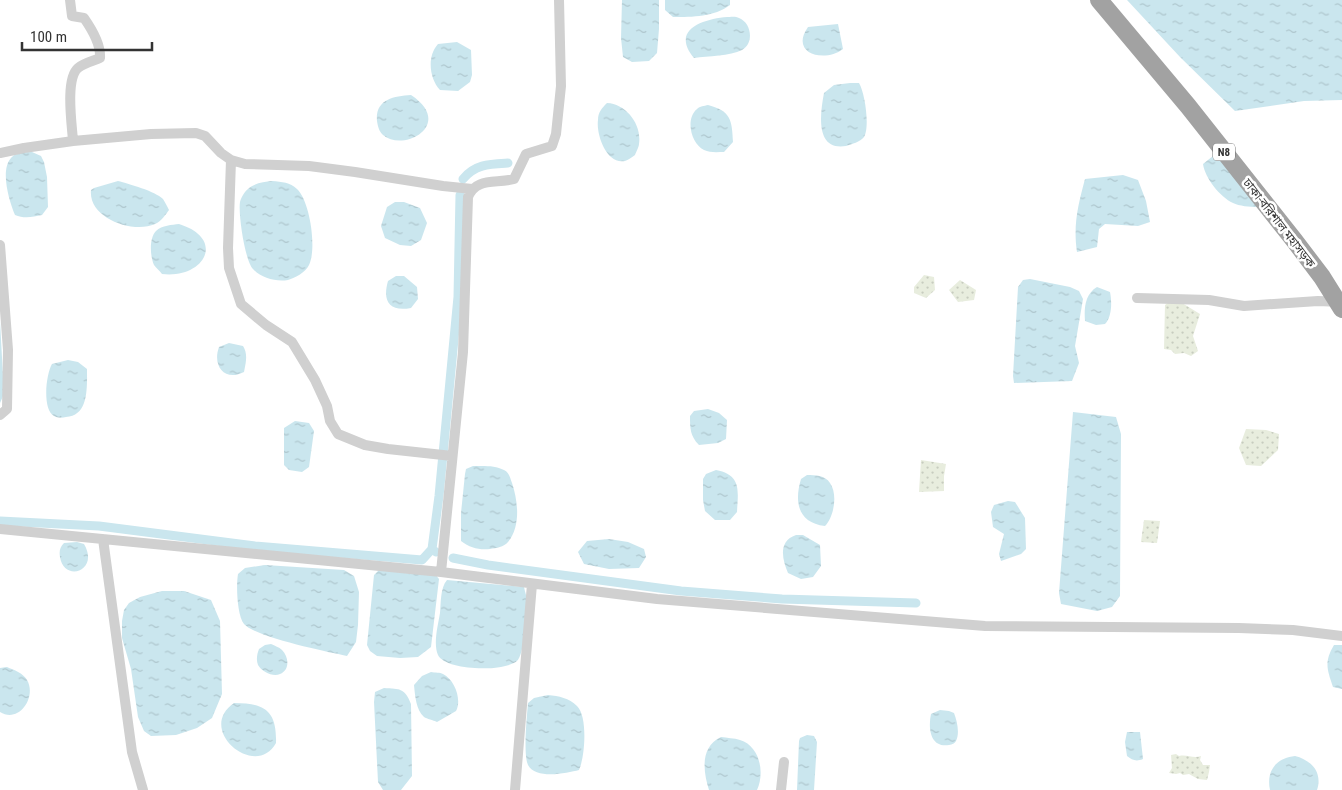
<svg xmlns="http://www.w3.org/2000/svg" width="1342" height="790" font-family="'Roboto Condensed','Noto Sans Bengali',sans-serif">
	<defs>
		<pattern id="grass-dots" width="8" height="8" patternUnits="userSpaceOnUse" patternTransform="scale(1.25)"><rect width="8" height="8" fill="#e8edde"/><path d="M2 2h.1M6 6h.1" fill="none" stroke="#c7ccbf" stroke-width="1.8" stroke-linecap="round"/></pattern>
		<pattern id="water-ripples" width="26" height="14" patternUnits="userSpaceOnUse" patternTransform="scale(1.25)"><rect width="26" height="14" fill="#cae6ee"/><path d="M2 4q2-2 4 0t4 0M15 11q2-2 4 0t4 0" fill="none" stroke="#aec6cd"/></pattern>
	</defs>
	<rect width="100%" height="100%" fill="#fff"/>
	<path fill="url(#grass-dots)" d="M924,275L934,277L935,290L926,298L914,293V287Z
		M960,280L976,290L974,300L958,302L949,290Z
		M1174,298L1200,314L1193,336L1198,351L1191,356L1184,353L1175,354L1171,350L1164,349L1165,305Z
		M1246,429L1266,430L1279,434L1278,450L1261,466L1246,465L1239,448Z
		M921,460L946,464L944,476V491L919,492Z
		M1144,520L1160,521L1157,543L1141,542Z
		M1176,754L1179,756C1187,754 1193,759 1201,756L1200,760L1203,765H1210L1209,772L1207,780L1198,779L1189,774L1183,775L1180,773L1176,774L1169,773L1172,768L1171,755Z"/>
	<path fill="url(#water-ripples)" d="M622,0H659V29L657,53L649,61L632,62L623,57L621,38Z
		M665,0H730V5C714,17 693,17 673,17L665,10Z
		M1127,0H1342V100L1304,101L1235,111L1180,57Z
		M727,17C730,17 736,16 739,18C752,23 754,44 742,50C730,56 708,56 694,58C670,29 704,19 727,17Z
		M838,24L843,49C825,63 789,54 808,27Z
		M457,42L471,50L472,75L470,82L458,91L440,90C429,78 427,56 438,44Z
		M850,83H859C865,93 870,127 864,137C860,142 852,144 846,146C815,151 820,114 824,93L834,85Z
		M411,95C455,124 404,153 383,135C379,131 378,127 377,121C375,100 393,96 411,95Z
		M607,103C626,104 642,124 639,144C639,147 636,152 635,155C632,157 628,160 625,161C606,165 596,134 598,120C598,112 602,108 607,103Z
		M708,105C731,111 732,120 733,142L724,152C718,152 710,153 704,150C691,144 685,119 697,109C700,106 704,106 708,105Z
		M25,152H32L41,156L44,162L47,177L48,207L42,215C33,217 24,219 15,215C9,201 0,170 11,158C14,154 20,153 25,152Z
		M1224,155L1259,205L1257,207C1250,207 1239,206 1233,203C1220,197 1205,178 1203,164L1213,156Z
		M1123,175L1138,180L1146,201L1150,222L1138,226L1105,224L1099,229L1097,247L1077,252C1073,225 1078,205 1085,179Z
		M118,181C129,184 155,191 163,199C165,202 167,206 169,210C165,215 162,221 155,224C133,234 88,218 91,190L94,188Z
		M272,181C282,182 290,182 297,189C310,201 317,249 309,265C306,272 295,278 288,280C276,282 261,278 253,269C245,261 238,214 240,202C241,198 244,192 248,189C254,183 264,182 272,181Z
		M395,202H404L420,208L427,223L421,240L411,246L400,245L385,238L381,226L387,207Z
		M179,224C227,239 204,279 162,274C160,271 156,268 154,265C150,256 149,238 156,231C162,225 172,225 179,224Z
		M396,276H404L417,287L418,299L411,308C390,312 382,302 388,281Z
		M1030,279L1070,287L1079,291L1083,299L1075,346L1079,363L1072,381L1014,383L1013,376L1018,287L1023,280Z
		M1097,287L1110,292C1112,302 1112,317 1105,324L1096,325L1085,321C1084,308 1085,294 1097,287Z
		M0,321L4,394L0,403Z
		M229,343L243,346C248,354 246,362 244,372C225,382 212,366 219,347Z
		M68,360L78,362L87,369C87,387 89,416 66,417C62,418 57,418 54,416C42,409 46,374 52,364Z
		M708,409L719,413L727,420L726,439L718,443L699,445C690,436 690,428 690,416L694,411Z
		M1073,412L1116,417L1121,434L1120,596L1112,607L1097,611L1061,604L1059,593Z
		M295,421L309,423L314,431L309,467L302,472L289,470L284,465V428Z
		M473,466C483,466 495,465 504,470C509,472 510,478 512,483C518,501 521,526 508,542C504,547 496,548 490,549C479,550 470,548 461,541V513L465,474L466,469Z
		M716,470C742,475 738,491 737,512L730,520H715L705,511L703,500V479L706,474Z
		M807,475C815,475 825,475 830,483C838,494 834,517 825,526C798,523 794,502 801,479Z
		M1008,501L1015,502L1025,518L1026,549L1021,554L1001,561L999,554L1004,534L993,527L991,512L994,505Z
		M796,535H803L820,545L821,566L813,577L801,579L788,573C782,559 778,541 796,535Z
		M609,539L628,542L644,549L646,557L639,568L609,569L584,564L578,552L587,541Z
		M77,542L84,544C100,571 64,583 60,557C59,551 60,547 64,543Z
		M265,565L344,570L354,576L359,592L358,625L356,642L347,656C328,652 255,637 244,624C237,615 236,585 238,574L245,568Z
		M379,570L435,574L439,579L431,647L418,657L400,658L377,656L370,651L367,645L374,575Z
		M447,580L524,587C525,592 527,598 528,602C528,613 524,655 517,661C504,672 446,671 438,655C433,644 438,625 440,613C441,604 440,588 447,580Z
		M162,591H184L211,600L220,621L222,694L212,718L197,728L176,735L151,736L144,731L138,717L131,669L122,638V621L124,610L129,603L140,597Z
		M271,644C275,646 279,647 282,650C289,657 290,670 280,674C273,677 262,672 258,665C256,660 257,654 259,649L265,645Z
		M1334,645H1342V689L1333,687C1327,669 1324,662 1334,645Z
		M7,667C14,670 23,673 27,680C37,697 19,724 0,712V668Z
		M431,672C435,673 440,672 443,674C455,680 462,700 456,711L437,722C433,720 427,719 424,717C416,710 415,695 414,685L422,676Z
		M384,688C400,689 405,688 411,704L412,776L401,790H383L378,782L374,702L375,692Z
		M548,695C559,696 569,698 577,706C588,716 585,757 579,770C567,773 536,780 528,765C523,754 527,715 528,703L534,698Z
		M234,703C265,703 277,711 276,743C256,780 195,730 234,703Z
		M940,710L949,711L954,713C957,721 960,733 956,741C954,744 953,744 949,745C930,748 928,728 931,714Z
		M1127,732H1140L1143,759C1136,762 1132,760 1127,756L1125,742Z
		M807,735L814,736L817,742L814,790H797L799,741L800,738Z
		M721,737C727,738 734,738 740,740C760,746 765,773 757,790H709C703,771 700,747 721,737Z
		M1295,756C1311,760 1323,772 1317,790H1270C1266,771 1276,758 1295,756Z"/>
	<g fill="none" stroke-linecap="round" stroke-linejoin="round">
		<path stroke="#cae6ee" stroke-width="9" d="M463,179C475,164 490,164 508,163
			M0,521L99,526L255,546L422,560L432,549
			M436,552L432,549L439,496L458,297L460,195
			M453,558L488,565L681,591L782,599L916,603"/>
		<path stroke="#d0d0d0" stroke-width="10" d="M70,0L72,16L84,18C91,28 101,45 100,58C93,61 84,63 78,68C65,79 72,125 73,141
			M0,153L24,148L73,141L151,134L196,133L205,136L221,153L231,160L245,164L309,166L355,172L443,186L472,189
			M231,160L228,248L229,268L241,304L266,325L292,342L315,380L327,406L330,421L338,434L365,445L388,449L452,456
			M0,245L8,350L7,409L0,415
			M1137,298L1209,300L1244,306L1318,301L1341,302
			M0,529L441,572L657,599L985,626L1239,628L1293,630L1342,636
			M103,539L132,752L143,790
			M441,572L463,352L468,197C476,177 496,184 514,179L526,154L552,146L556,134L561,86L559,0
			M515,790L532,584
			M781,790L784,762"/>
		<path stroke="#a2a2a2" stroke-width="18" d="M1099,0L1188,106L1294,240L1322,277L1342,309"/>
	</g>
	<g text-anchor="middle" stroke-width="5" stroke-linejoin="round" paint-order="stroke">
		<rect fill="#fff" stroke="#707070" stroke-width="1" x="1213" y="143.5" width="22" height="17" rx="4"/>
		<g font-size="11" font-weight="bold" fill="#333">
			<text x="1224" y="156">N8</text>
		</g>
		<g font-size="12" fill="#333" stroke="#fff">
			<text transform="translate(1279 223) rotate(52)" y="4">ঢাকা-বরিশাল মহাসড়ক</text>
		</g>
	</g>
	<path d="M22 42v8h130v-8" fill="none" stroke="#333333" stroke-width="2.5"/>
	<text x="30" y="42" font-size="15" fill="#333333" stroke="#ffffff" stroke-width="4" paint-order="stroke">100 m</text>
</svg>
